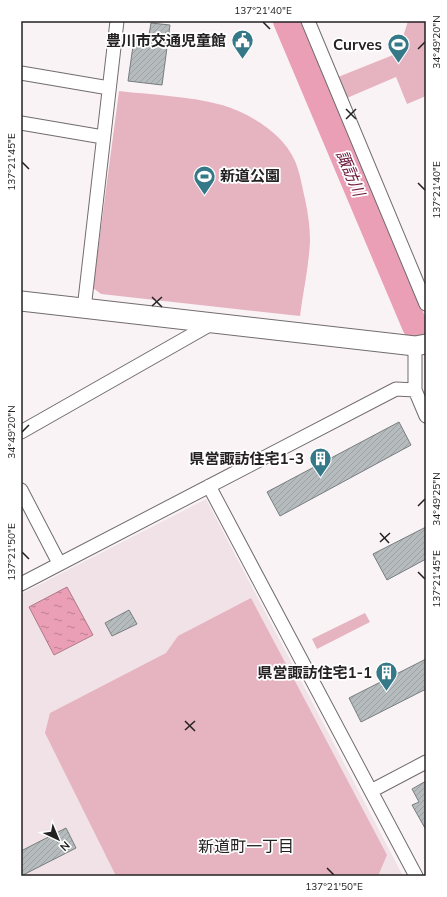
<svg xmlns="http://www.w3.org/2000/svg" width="447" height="897" font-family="Mulish,'Noto Sans JP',sans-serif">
	<defs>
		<pattern id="water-ripples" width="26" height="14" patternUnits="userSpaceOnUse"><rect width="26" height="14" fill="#ea9fb6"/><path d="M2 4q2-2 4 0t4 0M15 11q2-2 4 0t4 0" fill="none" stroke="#bd8194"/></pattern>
		<pattern id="building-hatch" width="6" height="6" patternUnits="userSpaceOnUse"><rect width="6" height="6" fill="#b6bcbe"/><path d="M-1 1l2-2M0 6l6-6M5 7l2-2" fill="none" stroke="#9ca1a3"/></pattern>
	</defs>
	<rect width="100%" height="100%" fill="#faf3f5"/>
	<path fill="#f0e2e6" d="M206,499L403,876H21V594Z"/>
	<path fill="#e6b3c1" d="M408,21H426V96L407,104L396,77L347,98L338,77L398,53Z
		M119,91C153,95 189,96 222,105C249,113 283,133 295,161C300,173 302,186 305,199C308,213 310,227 310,241C309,266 303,292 300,316L101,294L93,288Z
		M251,598L387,855L378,876H116L45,733L50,713L166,653L178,636Z
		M365,613L370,622L317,649L312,639Z"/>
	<path fill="url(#water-ripples)" stroke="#af798a" d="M67,587L93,635L54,655L29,607Z"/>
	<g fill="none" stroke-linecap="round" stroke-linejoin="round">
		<path stroke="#ea9fb6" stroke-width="26" d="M286,21L415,326"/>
	</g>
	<path fill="url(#building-hatch)" stroke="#777d7e" d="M151,23L170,25L162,85L128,81L134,39L148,41Z
		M399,422L411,445L280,516L267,492Z
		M426,527V559L387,580L373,554Z
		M129,610L137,624L112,636L105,623Z
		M426,659V689L361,722L349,698Z
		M426,781V830L412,805L419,802L412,789Z
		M66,828L76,848L21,876V851Z"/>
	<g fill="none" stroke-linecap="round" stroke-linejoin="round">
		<defs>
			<path id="street" d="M308,21L426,304
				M21,73L109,88
				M21,123L103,137
				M84,309L117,21
				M415,346V390L426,416
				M21,432L211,324
				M209,486L416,876
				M21,490L59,563
				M21,584L396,389L415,390
				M371,791L426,762"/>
			<path id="secondary" d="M21,301L415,346L426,344"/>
		</defs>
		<use href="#street" stroke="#716c6d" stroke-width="15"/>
		<use href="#secondary" stroke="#716c6d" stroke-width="21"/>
		<use href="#street" stroke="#fff" stroke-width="13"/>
		<use href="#secondary" stroke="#fff" stroke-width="19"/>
	</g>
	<path fill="none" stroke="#242122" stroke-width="1.5" d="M263,22L270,29M418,49L425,42M346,109L356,119M346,119L356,109M22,162L29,169M418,183L425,190M152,297L162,307M152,306L162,297M22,432L29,425M418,506L425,499M380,533L389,543M380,542L390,533M22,552L29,559M418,572L425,579M185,721L195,731M185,730L195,721M327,868L334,875"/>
	<defs>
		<symbol id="civic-pin" viewBox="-11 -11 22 30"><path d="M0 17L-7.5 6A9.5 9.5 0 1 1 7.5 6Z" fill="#357988" stroke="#fff"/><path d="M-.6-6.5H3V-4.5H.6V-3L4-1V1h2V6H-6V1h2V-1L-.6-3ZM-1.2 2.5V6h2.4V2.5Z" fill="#fff"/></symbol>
		<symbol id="stadium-pin" viewBox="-11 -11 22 30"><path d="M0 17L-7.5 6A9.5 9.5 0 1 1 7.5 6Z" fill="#357988" stroke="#fff"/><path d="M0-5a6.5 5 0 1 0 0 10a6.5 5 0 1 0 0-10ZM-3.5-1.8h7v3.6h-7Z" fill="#fff"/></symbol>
		<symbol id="building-pin" viewBox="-11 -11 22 30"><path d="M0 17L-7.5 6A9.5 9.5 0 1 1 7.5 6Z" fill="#357988" stroke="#fff"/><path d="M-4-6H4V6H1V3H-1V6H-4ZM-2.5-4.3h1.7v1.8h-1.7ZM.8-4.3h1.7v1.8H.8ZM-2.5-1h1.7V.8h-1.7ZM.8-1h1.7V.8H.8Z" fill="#fff"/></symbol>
	</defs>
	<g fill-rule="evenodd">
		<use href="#civic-pin" x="230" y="28" width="25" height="34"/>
		<use href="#stadium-pin" x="386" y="32" width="25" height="34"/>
		<use href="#stadium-pin" x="192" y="164" width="25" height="34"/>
		<use href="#building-pin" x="308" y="446" width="25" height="34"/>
		<use href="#building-pin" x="374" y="660" width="25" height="34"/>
	</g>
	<g text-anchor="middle" stroke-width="3.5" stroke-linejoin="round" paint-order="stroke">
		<g font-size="15" font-weight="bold" fill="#242122" stroke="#fff" text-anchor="end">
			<text x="226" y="46">豊川市交通児童館</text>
			<text x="382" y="50">Curves</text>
			<text x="220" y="181" text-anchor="start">新道公園</text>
			<text x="304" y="464">県営諏訪住宅1-3</text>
			<text x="372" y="678">県営諏訪住宅1-1</text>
		</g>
		<g font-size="16" font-style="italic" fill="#6a1439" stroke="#fff">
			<text transform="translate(351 173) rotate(67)" y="6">諏訪川</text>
		</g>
		<g font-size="16" fill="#242122" stroke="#fff">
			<text x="246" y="852">新道町一丁目</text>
		</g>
	</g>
	<rect width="447" height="897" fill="none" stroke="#ffffff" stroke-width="44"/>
	<g transform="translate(58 839) rotate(136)" stroke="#ffffff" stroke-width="3" paint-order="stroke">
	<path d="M0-3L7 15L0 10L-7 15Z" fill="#242122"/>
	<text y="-6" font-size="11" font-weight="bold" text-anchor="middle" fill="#242122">N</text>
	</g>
	<rect x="22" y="22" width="403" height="853" fill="none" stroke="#242122" stroke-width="1.5"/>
	<g font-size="10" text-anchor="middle" fill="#242122">
		<text x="263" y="14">137°21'40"E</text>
		<text transform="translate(436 42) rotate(-90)" y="4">34°49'20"N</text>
		<text transform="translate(11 162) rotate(-90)" y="4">137°21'45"E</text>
		<text transform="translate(436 190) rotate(-90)" y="4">137°21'40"E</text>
		<text transform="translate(11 432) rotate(-90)" y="4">34°49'20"N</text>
		<text transform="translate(436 499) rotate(-90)" y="4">34°49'25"N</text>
		<text transform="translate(11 552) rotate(-90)" y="4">137°21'50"E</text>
		<text transform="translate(436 579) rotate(-90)" y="4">137°21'45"E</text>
		<text x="334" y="890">137°21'50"E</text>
	</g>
</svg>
